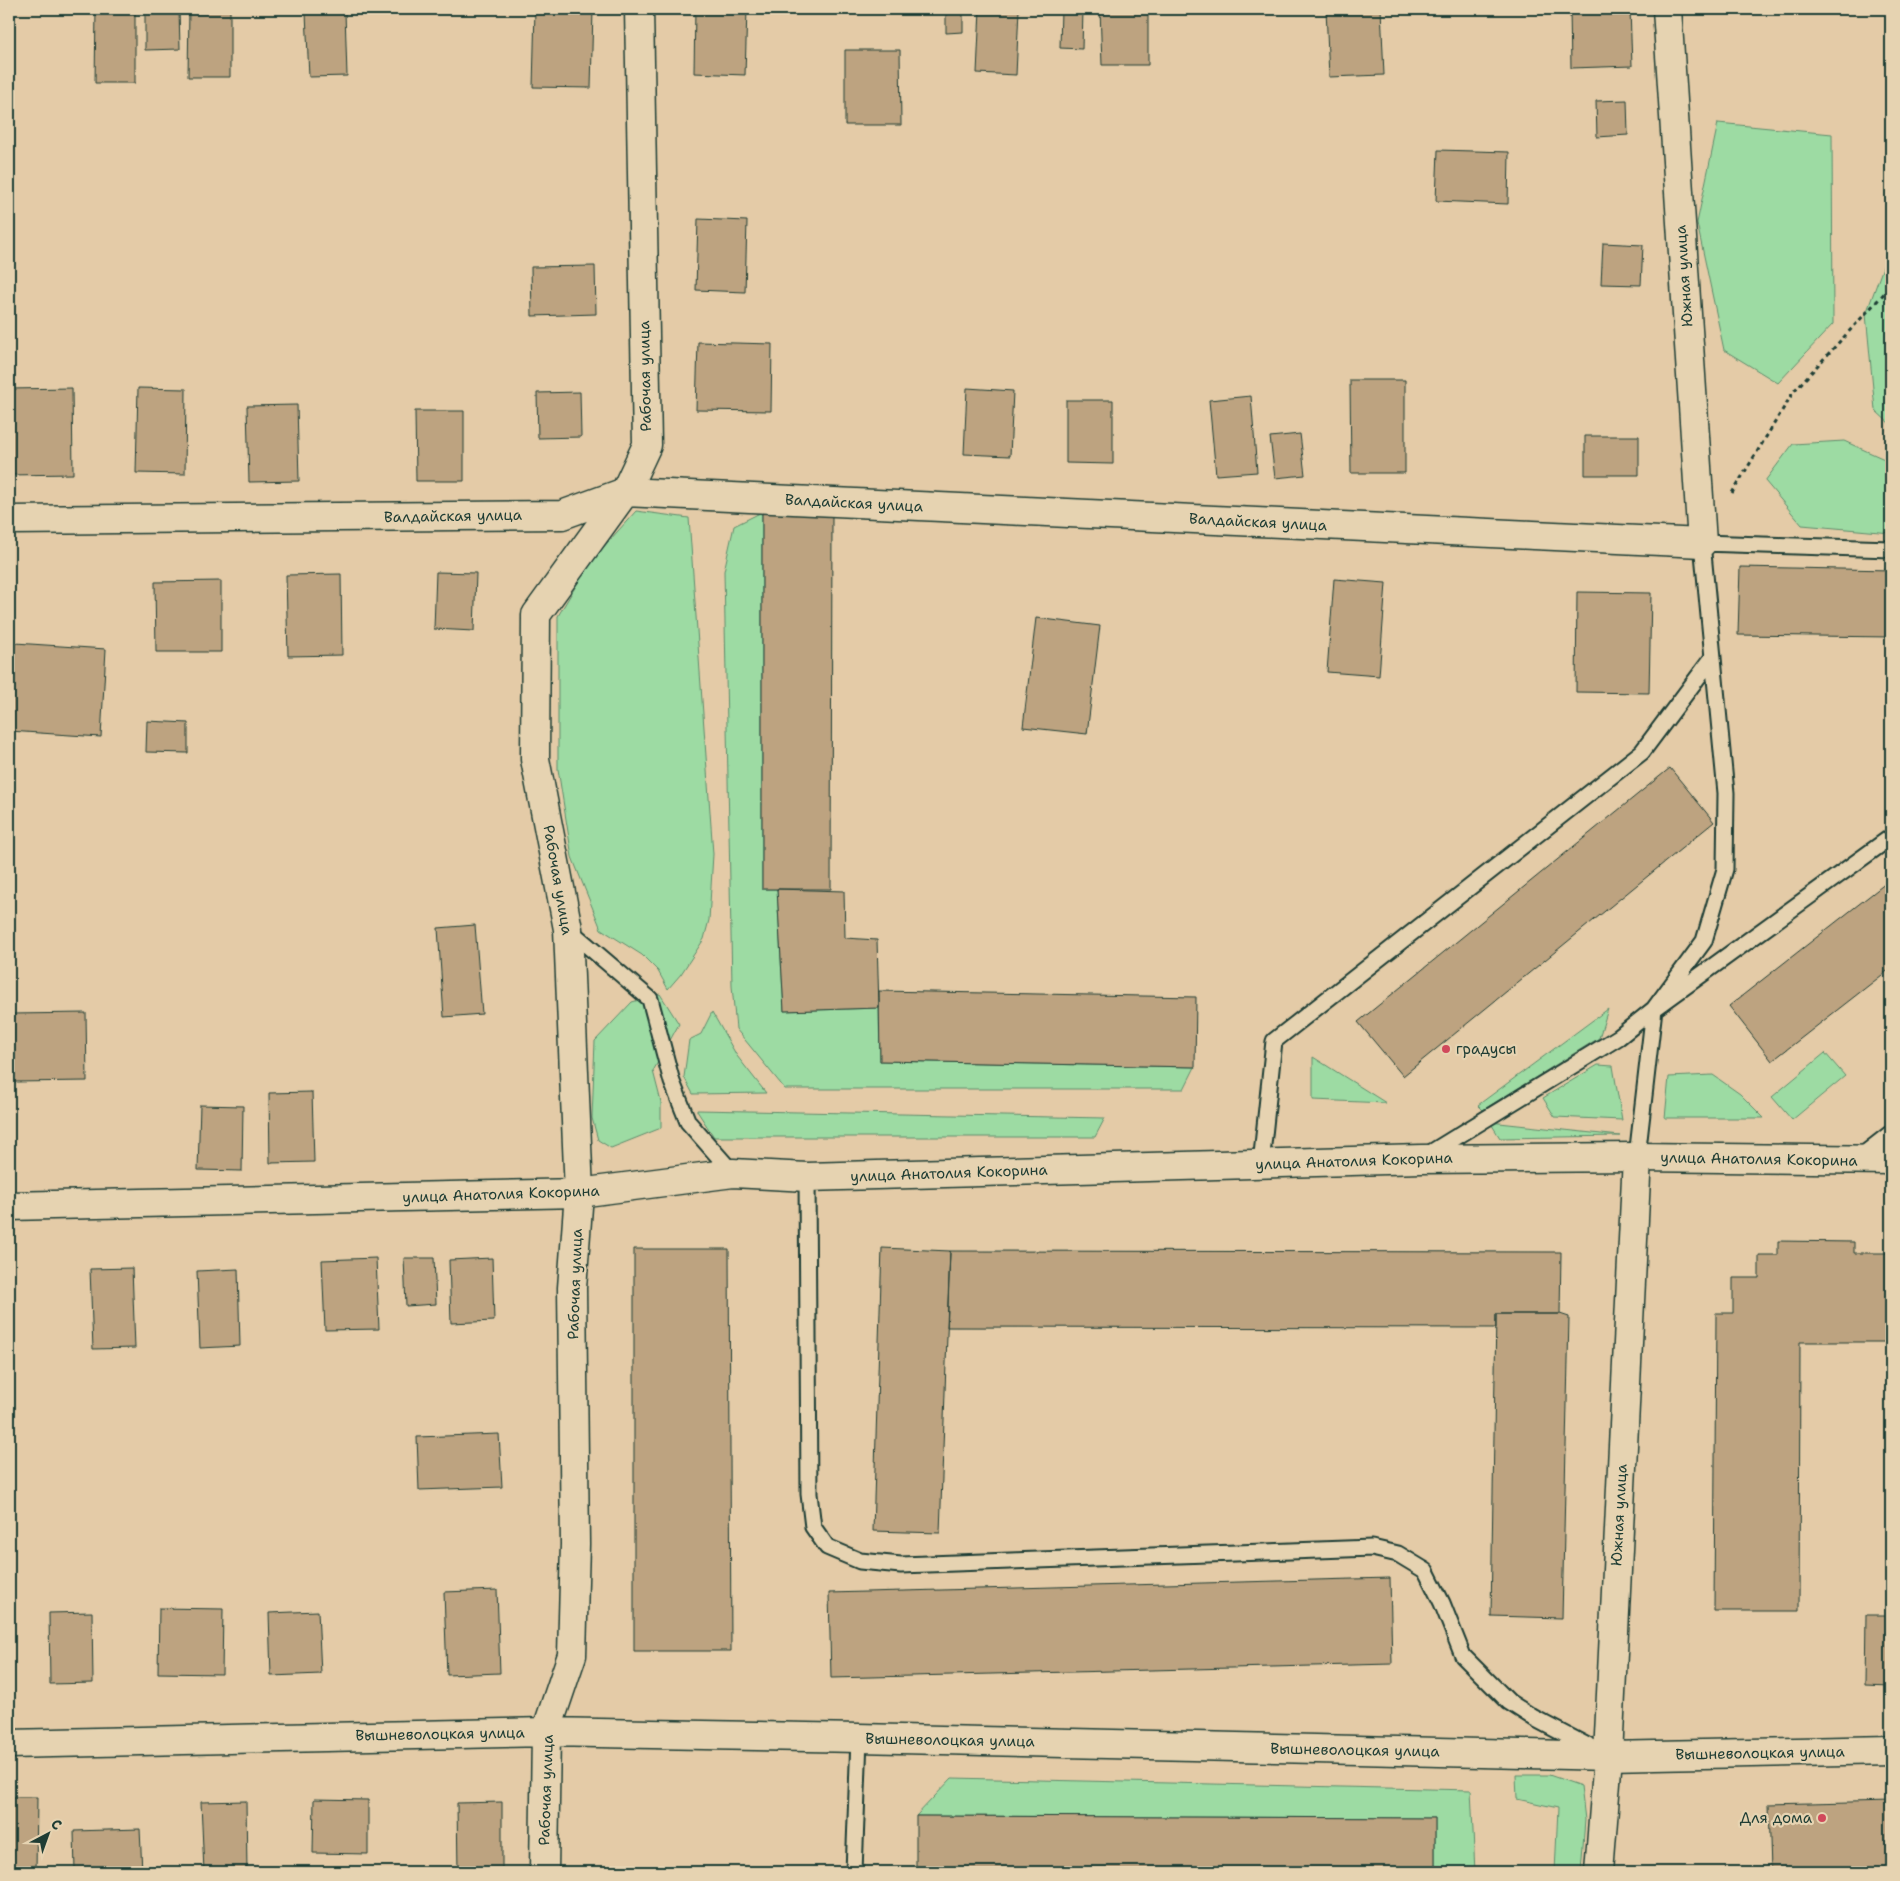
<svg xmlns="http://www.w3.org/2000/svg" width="1900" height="1881" font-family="'Shantell Sans',sans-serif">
	<rect width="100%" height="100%" fill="#e4cba7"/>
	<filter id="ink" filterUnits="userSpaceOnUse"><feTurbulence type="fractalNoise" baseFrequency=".02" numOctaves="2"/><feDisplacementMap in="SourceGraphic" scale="10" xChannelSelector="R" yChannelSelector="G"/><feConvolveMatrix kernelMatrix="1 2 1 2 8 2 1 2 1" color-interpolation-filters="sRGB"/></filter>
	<g filter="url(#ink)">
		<path fill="#9ddba3" stroke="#5e8c6c" d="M1718,123L1832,134L1833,324L1778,383L1724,350L1697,223Z
			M1891,245V425L1875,410L1866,314Z
			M1844,441L1891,462V533L1802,525L1765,481L1793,444Z
			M636,511L689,518L713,854L709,920L704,939L681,974L668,989L658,971L642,955L601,929L572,857L558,769V616L590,562Z
			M762,512V889H777L784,1011L879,1008L880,1061L1195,1067L1184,1089H785L736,1029L732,986L724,571L734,526Z
			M660,994L679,1024L653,1071L661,1102V1128L611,1148L598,1140L592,1118L595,1041L632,1002Z
			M1608,1009L1599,1038L1483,1110L1478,1105Z
			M712,1012L737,1056L766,1093L693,1094L684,1077L689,1040L701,1034Z
			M1825,1053L1845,1076L1792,1120L1772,1097Z
			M1313,1057L1386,1103L1313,1100Z
			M1598,1065L1613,1066L1622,1120L1555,1117L1543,1098Z
			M1713,1075L1740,1094L1764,1118H1665L1669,1077Z
			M697,1111V1110L1105,1118L1095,1137H714Z
			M1490,1122L1620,1136L1500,1138Z
			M1516,1775H1549L1581,1786L1585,1820L1581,1872H1555L1558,1808L1517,1799Z
			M952,1778L1471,1790L1475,1872H1435V1818L916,1816Z"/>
		<path fill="#bda380" stroke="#1f3d34" d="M96,9H135V83H95Z
			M145,9H179L180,49L145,50Z
			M189,9H230V77H188Z
			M535,9H593L591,88L533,87Z
			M695,9H747L745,75L694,73Z
			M946,9H963V32L946,33Z
			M980,9H1019L1016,75L977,73Z
			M1061,9H1083L1082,49L1060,48Z
			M1100,9H1148V65H1102Z
			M1326,9H1381L1384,75L1329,77Z
			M1570,9H1630L1632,66L1571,68Z
			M1793,9H1839V10H1793Z
			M345,12L347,76L309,77L306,13Z
			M845,50H900L901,125H845Z
			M1627,100L1628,135L1597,137L1596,101Z
			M1438,150L1509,152L1508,204L1436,201Z
			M698,219L747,221L745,292L696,290Z
			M1603,243L1643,245L1641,285L1601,284Z
			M595,266L596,314L532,316L531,267Z
			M698,342L772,344L771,411L696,410Z
			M1350,380H1405V473H1351Z
			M72,388L73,474L9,475V389Z
			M138,388L186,389L185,474L136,473Z
			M967,388L1013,391L1010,456L964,454Z
			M580,392L581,437L538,438L537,393Z
			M1251,396L1257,472L1216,475L1209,400Z
			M1066,400H1113V464L1066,463Z
			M297,405L299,481L249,482L247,406Z
			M415,411H464V481H416Z
			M1300,434L1305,475L1275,478L1270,437Z
			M1585,436H1639V475H1585Z
			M762,512H832L831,889H762Z
			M1740,567L1891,570V637L1738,635Z
			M436,572L476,573L474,631L434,629Z
			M341,574L342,655L288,656L286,575Z
			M1334,579L1386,583L1379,676L1327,672Z
			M221,581V652H156L155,582Z
			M1577,592L1651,593L1649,693L1576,692Z
			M1036,618L1100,626L1087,734L1023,727Z
			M15,643L106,649L101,737L9,731Z
			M147,721L188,723V753L146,752Z
			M1670,768L1714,822L1403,1076L1358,1022Z
			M1891,879V968L1772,1061L1729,1006Z
			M777,889L844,891L845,938L877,940L879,1008L784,1011Z
			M475,925L482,1014L444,1017L438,928Z
			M879,991L1196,997L1195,1067L880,1061Z
			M86,1013L87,1081L14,1082L12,1014Z
			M312,1092L314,1162L270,1163L269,1093Z
			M200,1105L243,1106L242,1171L198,1170Z
			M1778,1241L1854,1242V1253H1891V1342H1800L1799,1611H1714L1716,1313H1733V1278H1759V1255H1778Z
			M882,1248L950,1251L940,1533L873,1531Z
			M634,1249H729L731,1651H634Z
			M950,1251L1561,1252L1560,1314H1496V1328L947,1327Z
			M376,1258L379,1329L325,1330L322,1260Z
			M404,1258H434L436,1304L406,1306Z
			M492,1258L494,1321L451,1323L449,1260Z
			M132,1268L135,1348L93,1349L90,1269Z
			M238,1269L240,1346L200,1348L197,1271Z
			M1496,1314H1560L1569,1317L1562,1618L1491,1616Z
			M499,1434L502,1487L419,1490L417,1437Z
			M1390,1578L1392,1664L831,1678L829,1593Z
			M497,1590L500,1673L447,1675L444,1592Z
			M159,1608L223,1609L222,1674L158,1673Z
			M318,1611L321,1674L271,1676L269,1613Z
			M92,1612L93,1683L50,1684L49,1613Z
			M1866,1615H1891V1686L1865,1685Z
			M9,1797H37L36,1872H9Z
			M314,1799L368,1800V1854L313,1853Z
			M246,1801L247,1872H204L201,1802Z
			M1891,1801V1872H1771L1769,1804Z
			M502,1802V1872H458L457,1803Z
			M916,1816L1435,1818V1872H916Z
			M140,1829L142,1872H75L74,1831Z"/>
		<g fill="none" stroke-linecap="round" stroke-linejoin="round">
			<defs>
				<path id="lane" d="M568,929L650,999L672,1082L688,1122L733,1173
					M1427,1155L1619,1037L1654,1009L1704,941L1725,869L1726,793L1702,543L1891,549
					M1637,1157L1654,1009L1891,837
					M1859,1158L1891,1133
					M1261,1164L1274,1041L1642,752L1713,657
					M807,1177L809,1494L813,1527L827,1547L860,1561L901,1565L1372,1548L1398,1554L1426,1571L1442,1603L1463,1656L1509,1702L1534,1718L1597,1751
					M854,1872L859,1738"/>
				<path id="street" d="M9,520L562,515L625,492L1702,543L1667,9
					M9,1744L546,1732L859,1738L1608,1756L1891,1750
					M544,1872L546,1732L572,1655L575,1544L572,1288L579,1193L568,929L535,759L536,615L625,492L647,445L639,9
					M1599,1872L1608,1756L1637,1157"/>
				<path id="secondary" d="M9,1206L579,1193L733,1173L807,1177L1421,1159L1637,1157L1891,1160"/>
			</defs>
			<use href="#lane" stroke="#1f3d34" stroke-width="19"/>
			<use href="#street" stroke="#1f3d34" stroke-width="31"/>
			<use href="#secondary" stroke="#1f3d34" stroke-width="31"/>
			<path stroke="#1f3d34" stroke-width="3" stroke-dasharray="4 4" stroke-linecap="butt" d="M1732,493L1794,391L1891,286"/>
			<use href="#lane" stroke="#e6d3b1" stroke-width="15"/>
			<use href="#street" stroke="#e6d3b1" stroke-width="28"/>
			<use href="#secondary" stroke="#e6d3b1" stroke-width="28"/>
		</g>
	</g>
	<g fill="#d1495b" stroke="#e6d3b1" stroke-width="2">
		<circle cx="1446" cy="1049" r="5"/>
		<circle cx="1822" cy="1818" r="5"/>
	</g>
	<g text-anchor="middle" stroke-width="4.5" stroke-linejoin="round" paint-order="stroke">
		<g font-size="15" fill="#1f3d34" stroke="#e6d3b1">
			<text transform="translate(1684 276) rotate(-94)" y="5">Южная улица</text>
			<text transform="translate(645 376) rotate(-91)" y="5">Рабочая улица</text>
			<text transform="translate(854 503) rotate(3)" y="5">Валдайская улица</text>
			<text transform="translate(453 516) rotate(-1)" y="5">Валдайская улица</text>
			<text transform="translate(1258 522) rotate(3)" y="5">Валдайская улица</text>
			<text transform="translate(558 880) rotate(80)" y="5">Рабочая улица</text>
			<text transform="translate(1759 1159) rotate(1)" y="5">улица Анатолия Кокорина</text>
			<text transform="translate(1354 1161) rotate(-2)" y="5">улица Анатолия Кокорина</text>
			<text transform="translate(949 1173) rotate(-2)" y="5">улица Анатолия Кокорина</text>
			<text transform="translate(501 1194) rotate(-2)" y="5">улица Анатолия Кокорина</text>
			<text transform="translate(575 1284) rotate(-88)" y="5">Рабочая улица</text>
			<text transform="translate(1619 1515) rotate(-87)" y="5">Южная улица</text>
			<text transform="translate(440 1734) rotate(-1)" y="5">Вышневолоцкая улица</text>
			<text transform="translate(950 1740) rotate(1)" y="5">Вышневолоцкая улица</text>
			<text transform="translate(1355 1750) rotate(1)" y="5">Вышневолоцкая улица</text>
			<text transform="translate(1760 1753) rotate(-1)" y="5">Вышневолоцкая улица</text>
			<text transform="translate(546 1790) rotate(-88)" y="5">Рабочая улица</text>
		</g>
		<g font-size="15" fill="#1f3d34" stroke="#e6d3b1" text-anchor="start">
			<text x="1456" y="1054">градусы</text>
			<text x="1812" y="1823" text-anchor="end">Для дома</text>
		</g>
	</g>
	<rect width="1900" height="1881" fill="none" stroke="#e6d3b1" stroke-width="30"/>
	<rect x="15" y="15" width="1870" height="1851" fill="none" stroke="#1f3d34" stroke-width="2" filter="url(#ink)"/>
	<g transform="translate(48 1834) rotate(41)" stroke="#e6d3b1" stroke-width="4" paint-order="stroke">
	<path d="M0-4L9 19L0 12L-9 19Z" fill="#1f3d34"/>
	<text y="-8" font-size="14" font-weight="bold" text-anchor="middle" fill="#1f3d34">С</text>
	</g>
</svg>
